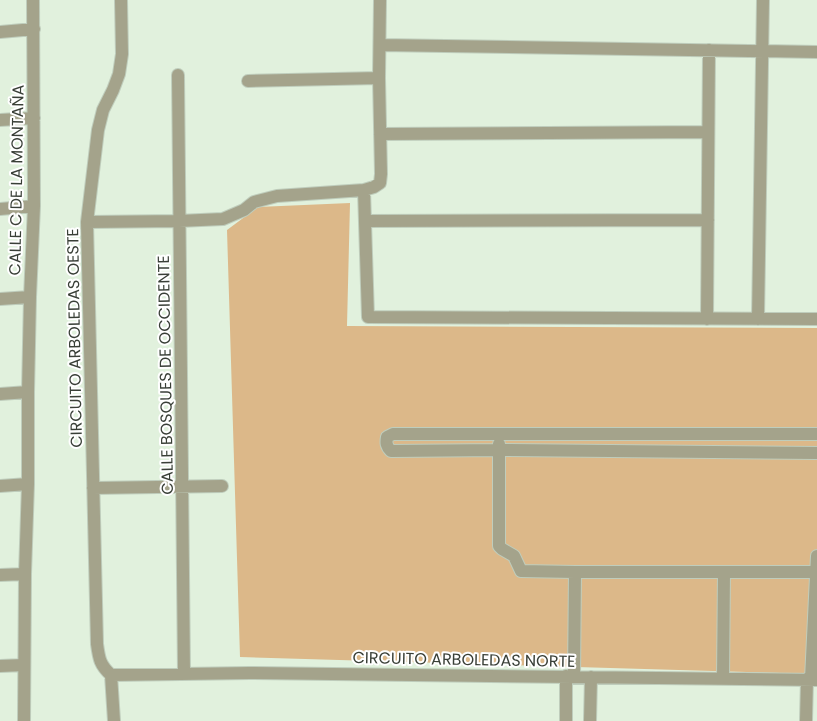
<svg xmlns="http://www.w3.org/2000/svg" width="817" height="721" font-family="Poppins,sans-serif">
	<rect width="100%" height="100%" fill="#e1f1dd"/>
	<path fill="#dcb889" d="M350,203L347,326L817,328V674L240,657L227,230L258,207Z"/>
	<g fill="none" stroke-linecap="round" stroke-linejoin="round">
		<defs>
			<path id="minor" d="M0,32L34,29
				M380,45L817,52
				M178,75L184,674
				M248,81L379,78
				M0,120L34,118
				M380,134L708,132
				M364,190L368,317L817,319
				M0,209L34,206
				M365,221L708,220
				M87,222L179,221L223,219L244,210L254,202L277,196L364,190L374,187L380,183L381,174L379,78L380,0
				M0,299L30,297
				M707,319L709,50
				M758,319L763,0
				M0,394L28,392
				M817,434H393L387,437C386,443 386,446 391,451L499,450L817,453
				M499,444V546L502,549L514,556L521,571L575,572H817
				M0,486L28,484
				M93,488L222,486
				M0,575L25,574
				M0,666L24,665
				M111,675L250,673L817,680
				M111,675C100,665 99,659 97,644L87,222L98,130L103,110L113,90L119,74L122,54L121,0
				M111,675L114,721
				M574,676L575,572
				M723,679L724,572
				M811,679L817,556
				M24,721L25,574L28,484V392L30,297L34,206L33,0
				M566,721V676
				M590,721L591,677
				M806,721L807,679"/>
		</defs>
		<use href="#minor" stroke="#bfcdbc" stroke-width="14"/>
		<use href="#minor" stroke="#a4a38b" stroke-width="12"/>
	</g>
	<g text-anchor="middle" stroke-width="4" stroke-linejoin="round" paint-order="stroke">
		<g font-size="16" fill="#393f37" stroke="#fff">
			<text transform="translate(16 180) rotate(-89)" y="6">CALLE C DE LA MONTAÑA</text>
			<text transform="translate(74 338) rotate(-91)" y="6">CIRCUITO ARBOLEDAS OESTE</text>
			<text transform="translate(165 375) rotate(-91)" y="6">CALLE BOSQUES DE OCCIDENTE</text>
			<text transform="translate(464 659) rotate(1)" y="6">CIRCUITO ARBOLEDAS NORTE</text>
		</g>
	</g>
</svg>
